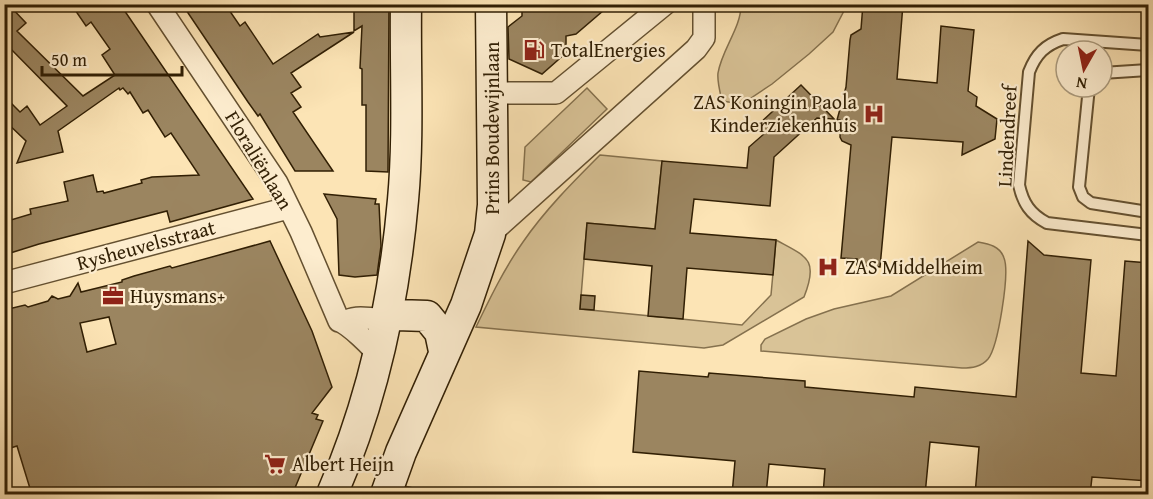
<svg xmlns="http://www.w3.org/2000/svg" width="1153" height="499" font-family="'Gentium Book Plus',serif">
	<rect width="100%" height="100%" fill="#fce4b5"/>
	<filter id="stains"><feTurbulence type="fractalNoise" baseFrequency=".00333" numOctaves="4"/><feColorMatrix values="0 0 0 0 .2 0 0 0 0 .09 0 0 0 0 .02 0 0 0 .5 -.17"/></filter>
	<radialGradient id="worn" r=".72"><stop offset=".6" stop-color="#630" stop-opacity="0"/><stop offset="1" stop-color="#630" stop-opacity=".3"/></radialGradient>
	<path fill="#d9c397" stroke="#85714e" stroke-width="1.5" d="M741,5V4L847,5L833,32L809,54L772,84L742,104L722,101C720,92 717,81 718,73C722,49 741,28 741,5Z
		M587,88L607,109L531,182L523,180L525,147Z
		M600,155L662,161L655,229L587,223L580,309L742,325L771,295L776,240C807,257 819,259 804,297L723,345L704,348L476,327C490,298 504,269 523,242C545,210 573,182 600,155Z
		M978,242C989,244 1000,246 1004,258C1010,273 998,347 988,359C981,367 972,368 962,368L761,351V345L765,339L806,319L834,309L891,296Z"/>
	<path fill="#9b8560" stroke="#311f04" stroke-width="1.5" fill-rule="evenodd" d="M4,4H8L26,23L17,31L83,96L115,75L102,55L110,49L91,22L86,26L71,4H120L253,199L170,222L167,211L39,244L4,255V222L31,214L30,209L68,201L64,182L93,175L97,192L103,191L104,193L142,183L141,180L152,177L199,175L171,133L165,137L148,110L143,113L130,92L128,94L123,88L120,90L119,88L58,131L63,152L17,163L26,141L4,120V96L20,112L27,106L40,125L67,106L4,42Z
		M182,4H225L240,26L245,22L273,64L318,34L320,37L354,32L291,73L301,87L291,93L301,107L293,112L333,171H295L260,114L258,116L248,102Z
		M354,4H389L388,172L366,171V105H362V69L360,68L362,26L354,31Z
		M522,4H611L576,34L566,36V53L542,74L509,59L508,27L522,16Z
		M863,4H903L897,79L937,83L941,26L974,30L968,91L977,97L976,106L997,119L995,139L962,155L963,142L892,137L880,267L857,265V259L841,258L851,145L842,141L840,137L841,120H837L846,87L850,40L851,35L861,29Z
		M801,85L834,119L817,118L774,157L770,206L694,199L690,233L776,240L773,275L687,268L683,319L648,316L652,266L584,259L587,223L655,229L662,161L747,168L749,147L765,133L757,126Z
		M324,194L376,199L375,204H379L381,246L377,275L355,277L339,275L337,219Z
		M270,241L312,331L332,387L312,413L318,415L316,419L323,421L292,495H32L17,446L4,450V310L25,305L28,307L48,301L52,296L58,299L70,296L78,283L81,292L122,282V280L134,276L170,266L172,268ZM109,317L116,344L87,352L80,323Z
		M1028,241L1044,255L1091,260L1081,373L1116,376L1125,261L1149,263V481L1092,477L1090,495H975L979,447L930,442L925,495H823L825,469L769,464L766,495H732L735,461L633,452L639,371L708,377L709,373L805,381V387L914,397L915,387L1016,397Z
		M581,295L595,296L594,310L580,309Z"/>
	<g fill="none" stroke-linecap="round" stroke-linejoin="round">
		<defs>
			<path id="service" d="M1148,45L1063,39C1045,45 1036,54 1029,72L1019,185C1023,203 1030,214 1047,223L1148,235
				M1102,73L1148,70
				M1089,87L1079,187L1083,197L1091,203L1148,212
				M389,489L412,494"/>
			<path id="minor" d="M157,4L277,183L301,232L339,321C347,322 375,349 379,357
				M493,93H556L665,4
				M490,234L696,49L704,38V4
				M4,283L288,208
				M345,322C357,314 373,321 387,318"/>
			<path id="secondary" d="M387,318L396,315L427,316L440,332L444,351
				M332,494C373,400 394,303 403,200C409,135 405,69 406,4
				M386,494L401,452L466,305L490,234L493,205L491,4"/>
		</defs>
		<use href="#service" stroke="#645030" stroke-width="14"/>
		<use href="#minor" stroke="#645030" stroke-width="24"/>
		<use href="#secondary" stroke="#311f04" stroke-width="33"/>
		<use href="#service" stroke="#fdedcf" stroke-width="10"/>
		<use href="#minor" stroke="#fdedcf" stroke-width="21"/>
		<use href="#secondary" stroke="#fdedcf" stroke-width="30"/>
	</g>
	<defs>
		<symbol id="fuel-bare" viewBox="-9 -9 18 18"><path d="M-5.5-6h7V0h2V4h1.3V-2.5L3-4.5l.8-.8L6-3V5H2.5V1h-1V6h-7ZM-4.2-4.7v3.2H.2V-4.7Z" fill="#8f2418" stroke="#fdedcf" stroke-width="2.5" paint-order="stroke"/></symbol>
		<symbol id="hospital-bare" viewBox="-9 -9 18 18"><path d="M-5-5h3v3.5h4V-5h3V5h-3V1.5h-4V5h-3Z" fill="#8f2418" stroke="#fdedcf" stroke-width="2.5" paint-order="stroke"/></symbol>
		<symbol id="office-bare" viewBox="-9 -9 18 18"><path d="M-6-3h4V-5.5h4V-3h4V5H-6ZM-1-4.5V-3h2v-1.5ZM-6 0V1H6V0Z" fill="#8f2418" stroke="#fdedcf" stroke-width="2.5" paint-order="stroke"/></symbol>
		<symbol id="supermarket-bare" viewBox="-9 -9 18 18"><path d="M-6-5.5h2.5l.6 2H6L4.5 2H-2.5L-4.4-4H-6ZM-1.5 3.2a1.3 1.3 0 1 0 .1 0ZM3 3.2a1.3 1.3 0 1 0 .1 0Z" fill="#8f2418" stroke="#fdedcf" stroke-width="2.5" paint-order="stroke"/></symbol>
	</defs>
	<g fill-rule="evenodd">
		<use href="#fuel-bare" x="519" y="35" width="30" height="30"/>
		<use href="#hospital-bare" x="859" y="99" width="30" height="30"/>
		<use href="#hospital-bare" x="813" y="252" width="30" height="30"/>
		<use href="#office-bare" x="98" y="281" width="30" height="30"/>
		<use href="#supermarket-bare" x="260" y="449" width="30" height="30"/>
	</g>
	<g text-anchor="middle" stroke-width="4.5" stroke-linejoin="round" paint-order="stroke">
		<g font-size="20" fill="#311f04" stroke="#fdedcf" text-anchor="start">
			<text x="551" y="57">TotalEnergies</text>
			<text x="857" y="109" text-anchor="end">ZAS Koningin Paola<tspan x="857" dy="23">Kinderziekenhuis</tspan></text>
			<text x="845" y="274">ZAS Middelheim</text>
			<text x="130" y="303">Huysmans+</text>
			<text x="292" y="471">Albert Heijn</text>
		</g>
		<g font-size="20" fill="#311f04" stroke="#fdedcf">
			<text transform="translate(492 128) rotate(-90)" y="7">Prins Boudewijnlaan</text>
			<text transform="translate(1007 136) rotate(-87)" y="7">Lindendreef</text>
			<text transform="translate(259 160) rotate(59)" y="7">Floraliënlaan</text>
			<text transform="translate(146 245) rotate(-15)" y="7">Rysheuvelsstraat</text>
		</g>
	</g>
	<rect width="1153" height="499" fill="none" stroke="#fce4b5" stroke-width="24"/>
	<rect x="6" y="6" width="1141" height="487" fill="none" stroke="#311f04" stroke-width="3"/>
	<rect x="12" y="12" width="1129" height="475" fill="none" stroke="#311f04" stroke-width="1.5"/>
	<g transform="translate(1084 69) rotate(189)"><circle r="28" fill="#fdedcf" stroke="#ab9b7e" stroke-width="1.5"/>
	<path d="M0-4.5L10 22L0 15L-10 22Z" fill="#8f2418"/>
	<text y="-9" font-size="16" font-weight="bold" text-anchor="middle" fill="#311f04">N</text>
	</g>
	<path d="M42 66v9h140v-9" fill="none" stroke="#311f04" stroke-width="3"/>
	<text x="51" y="66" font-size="18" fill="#311f04" stroke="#fdedcf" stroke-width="4.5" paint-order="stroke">50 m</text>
	<rect width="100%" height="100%" filter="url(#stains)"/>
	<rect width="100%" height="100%" fill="url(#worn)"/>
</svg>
